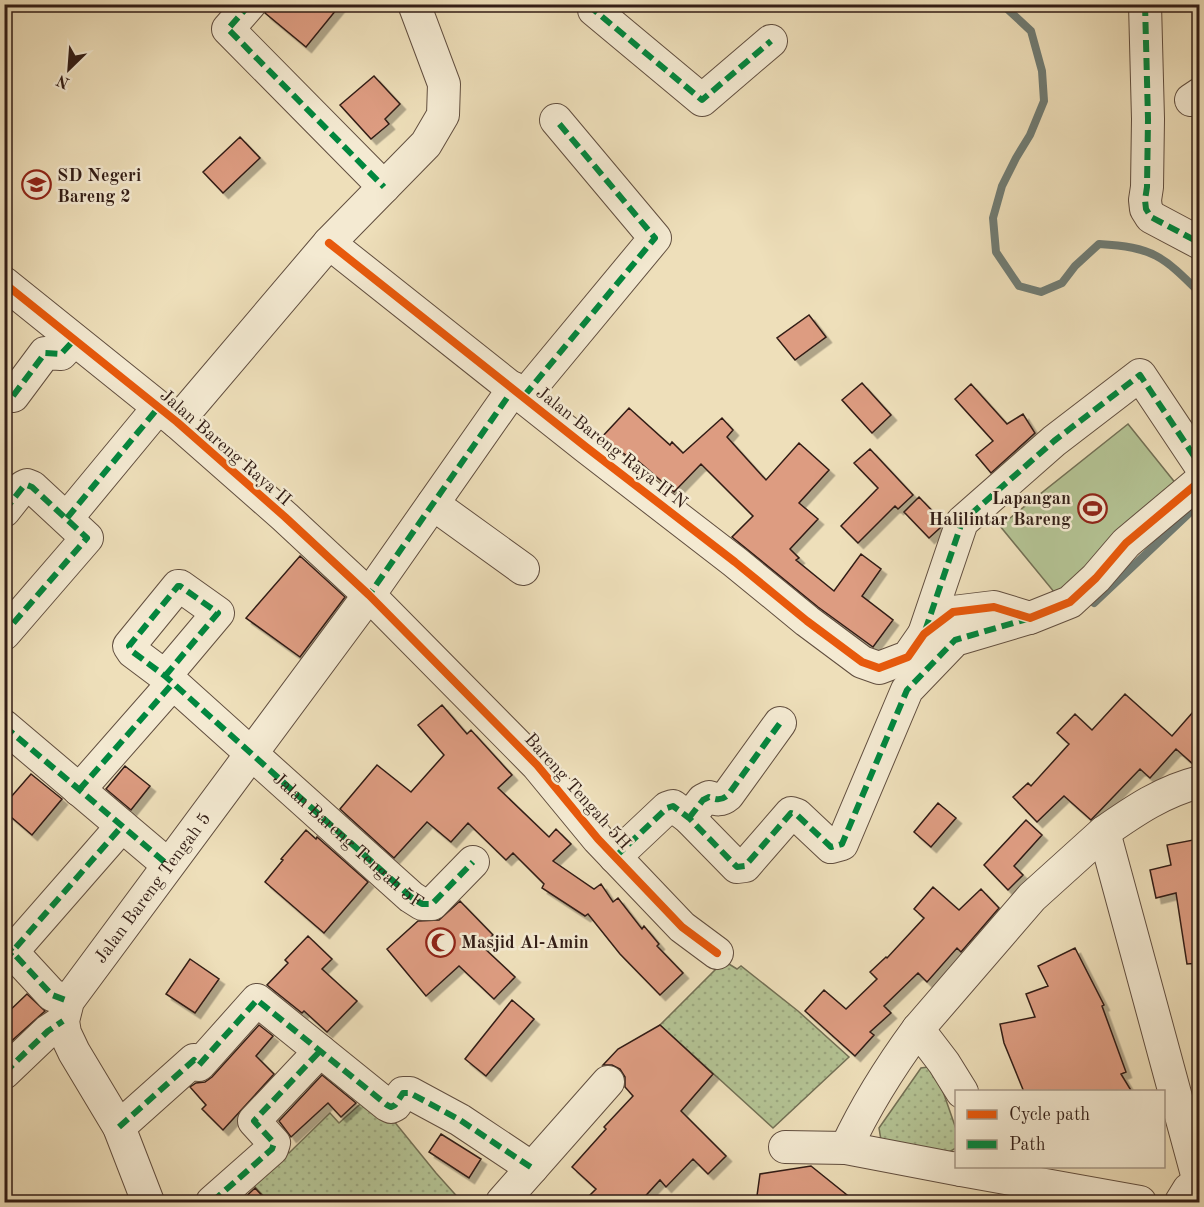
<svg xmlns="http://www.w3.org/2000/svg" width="1204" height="1207" font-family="'Old Standard TT',serif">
	<defs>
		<pattern id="grass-dots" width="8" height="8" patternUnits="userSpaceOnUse" patternTransform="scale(1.5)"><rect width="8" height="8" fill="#b4c394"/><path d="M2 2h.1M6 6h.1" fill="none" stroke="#9ba77f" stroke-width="1.8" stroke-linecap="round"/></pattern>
		<filter id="shadow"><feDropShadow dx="5.5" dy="5.5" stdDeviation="0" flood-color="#0004"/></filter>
	</defs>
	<rect width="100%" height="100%" fill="#eedfba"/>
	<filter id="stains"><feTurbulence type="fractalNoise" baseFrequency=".00333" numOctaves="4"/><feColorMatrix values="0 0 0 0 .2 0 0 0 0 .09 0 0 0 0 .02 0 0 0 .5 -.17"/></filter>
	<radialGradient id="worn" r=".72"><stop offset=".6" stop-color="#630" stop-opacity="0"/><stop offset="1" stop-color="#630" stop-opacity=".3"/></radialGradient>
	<path fill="url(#grass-dots)" stroke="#737055" stroke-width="1.5" d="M724,961L737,969L741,966L798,1011L849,1057L773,1128L660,1025Z
		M928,1067L938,1077L956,1129V1148L949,1152L881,1140L879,1128L921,1068Z
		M367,1098L393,1120L436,1173L462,1202H269L245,1176L281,1144L289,1153L330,1113L339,1123Z"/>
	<path fill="#b4c394" stroke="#737055" stroke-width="1.5" d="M1128,424L1181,490L1059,598L1000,526Z"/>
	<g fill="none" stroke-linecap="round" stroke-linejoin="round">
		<path stroke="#707c74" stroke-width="8" d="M1002,4L1031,31L1042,71L1044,101L1030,135L1016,158L1002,186L993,218L996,252L1019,286L1041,292L1062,283L1075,266L1099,244C1153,247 1163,256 1200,293
			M1094,603L1200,503"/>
	</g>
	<path fill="#dd9c81" stroke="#321d16" stroke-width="1.5" filter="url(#shadow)" d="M268,4H341L306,47L265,13Z
		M374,76L400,104L385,119L389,124L371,139L340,105Z
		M240,137L260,158L223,193L203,172Z
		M809,315L826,337L795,360L777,338Z
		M862,383L891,415L872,433L842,400Z
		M971,384L1007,424L1023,414L1035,433L991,473L976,455L993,441L955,399Z
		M629,408L670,445L672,442L683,453L722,418L733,430L727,437L766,480L799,443L829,470L799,503L818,519L790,549L799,558L796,560L834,591L861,554L881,569L862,596L893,620L873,647L818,607L732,537L753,516L701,464L674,492L637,460L635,462L602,437Z
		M870,449L913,495L898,509L895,506L858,543L841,526L878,488L854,463Z
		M919,497L943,522L941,527L929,538L904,512Z
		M300,556L345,597L300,657L246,618Z
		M1125,694L1172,736L1200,704V765H1194L1176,749L1150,778L1140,769L1091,820L1064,796L1037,822L1013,797L1028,783L1031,786L1069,744L1057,733L1075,714L1092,730Z
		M442,705L467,734L471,730L512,775L498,788L549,837L556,829L571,844L553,861L594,889L601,884L613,902L618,898L642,929L644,926L659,944L657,946L683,973L660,995L620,954L588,914L585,916L542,888L544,884L513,853L506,860L468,823L451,842L427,822L394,858L340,809L377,765L411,792L444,755L418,725Z
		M125,766L150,786L131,810L106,789Z
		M31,774L62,799L32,835L4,811V805Z
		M938,803L956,818L931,847L914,832Z
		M1026,820L1042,835L1014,866L1023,875L1008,890L984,865Z
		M306,830L316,839L317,837L368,882L324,933L265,882L283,860L281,859Z
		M1193,840L1200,871V963L1187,964L1176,893L1156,898L1150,870L1171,865L1167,845Z
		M933,887L959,910L981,889L999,908L961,952L957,948L927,982L918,973L884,1006L891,1013L870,1032L874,1035L855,1056L805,1011L824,990L846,1009L877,979L870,972L886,957L887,958L924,918L914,909Z
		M460,901L493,935L482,946L515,977L494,999L459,966L426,996L387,949L418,921L439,920Z
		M308,936L332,959L322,969L357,1001L327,1032L304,1011L302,1013L267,985L288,963L285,960Z
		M1075,948L1104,1005L1102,1006L1126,1072L1121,1074L1132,1092H1024L1004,1043L1000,1024L1035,1017L1026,994L1048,986L1038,966Z
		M190,959L219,979L195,1013L166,994Z
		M27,994L45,1011L7,1045L4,1042V1016Z
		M512,1000L534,1019L486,1076L465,1059Z
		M259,1025L273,1036L256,1056L274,1074L223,1130L202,1109L206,1105L190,1087L196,1083L205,1082L212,1077Z
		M660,1025L713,1074L681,1111L726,1156L708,1174L693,1159L666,1187L660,1180L639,1203H582L596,1189L572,1167L606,1129L604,1127L633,1096L625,1087V1077L620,1069L612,1065H603L618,1049Z
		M322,1075L356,1103L341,1117L328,1103L291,1137L279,1121Z
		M441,1134L481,1159L469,1178L429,1152Z
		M811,1166L857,1203H756L760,1174Z
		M255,1188L269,1203H239Z"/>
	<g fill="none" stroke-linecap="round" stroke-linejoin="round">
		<defs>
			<g id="minor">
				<path d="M250,4L228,29L384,187"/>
				<path d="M599,4L594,10L702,100L771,41"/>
				<path d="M1145,4L1148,119L1147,187L1145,200L1146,209L1151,217L1200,243"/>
				<path d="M1191,100L1200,94"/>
				<path d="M329,243L586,447L735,562L807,621L862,662L879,668L908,657L924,634L953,612L994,607L1030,618L1070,602L1096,578L1126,543L1200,481"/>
				<path d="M4,283L177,422L285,517L369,595L537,765L598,839L682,927L717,953"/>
				<path d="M13,396L45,353L61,354L74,340"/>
				<path d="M524,396L655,238L556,120"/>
				<path d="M177,422L329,243L426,144L443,115L444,84L414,4"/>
				<path d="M433,504L523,569"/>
				<path d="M4,511L23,487L27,485L32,487L87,538L4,634"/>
				<path d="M67,518L158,408"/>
				<path d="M924,634L962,522L1054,441L1140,375L1200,465"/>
				<path d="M165,676L218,613L180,586H178L129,646L133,652L165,676L411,897L422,904H432L473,862"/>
				<path d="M4,726L167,864"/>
				<path d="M79,790L173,683"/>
				<path d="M689,818L703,800L709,797C717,800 721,801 728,795L780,723"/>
				<path d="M1104,832C1134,811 1163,791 1200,782"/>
				<path d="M615,857L667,808L673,806L689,818L737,867L745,866L791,813L797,815L831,847L842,844L907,690L955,640L1029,618"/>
				<path d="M4,943L52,995L68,1001"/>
				<path d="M4,961L122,826"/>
				<path d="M918,1029L1032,897L1104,832L1199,1182"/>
				<path d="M4,1073L48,1031L63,1021"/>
				<path d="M119,1127L194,1060L199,1065L257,1000L387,1105L391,1107L395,1105L403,1093H410L460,1120L532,1168"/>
				<path d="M785,1147L846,1148L961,1170"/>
				<path d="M846,1148C866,1105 890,1067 918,1029L944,1063L962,1092"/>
				<path d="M962,1166L961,1170L1140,1202"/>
				<path id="s1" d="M148,1202L119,1127L74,1052L65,1033L63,1021L68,1001L369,595L514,388"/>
				<path d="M212,1202L272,1149L274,1143L254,1121L320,1051"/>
				<path d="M502,1202L608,1082"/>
				<path d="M1181,1202L1189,1189L1200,1182"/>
			</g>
		</defs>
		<use href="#minor" stroke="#614e3f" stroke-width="34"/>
		<use href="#minor" stroke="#f4ead2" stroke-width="32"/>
		<g stroke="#00873e" stroke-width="6" stroke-dasharray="12 6" stroke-linecap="butt">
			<path d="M250,4L228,29L384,187"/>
			<path d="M599,4L594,10L702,100L771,41"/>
			<path d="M1145,4L1148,119L1147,187L1145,200L1146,209L1151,217L1200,243"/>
			<path d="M13,396L45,353L61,354L74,340"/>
			<path d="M524,396L655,238L556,120"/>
			<path d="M4,511L23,487L27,485L32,487L87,538L4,634"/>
			<path d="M67,518L158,408"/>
			<path d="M373,599L369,595L514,388"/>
			<path d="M925,631L962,522L1054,441L1140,375L1200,465"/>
			<path id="s2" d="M165,676L218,613L180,586H178L129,646L133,652L165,676L411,897L422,904H432L473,862"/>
			<path d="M4,726L167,864"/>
			<path d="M79,790L173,683"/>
			<path d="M689,818L703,800L709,797C717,800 721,801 728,795L780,723"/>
			<path d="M615,857L667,808L673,806L689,818L737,867L745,866L791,813L797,815L831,847L842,844L907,690L955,640L1027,619"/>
			<path d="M4,943L52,995L68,1001"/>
			<path d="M4,961L122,826"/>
			<path d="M4,1073L48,1031L63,1021"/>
			<path d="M119,1127L194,1060L199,1065L257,1000L387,1105L391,1107L395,1105L403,1093H410L460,1120L532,1168"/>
			<path d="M212,1202L272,1149L274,1143L254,1121L320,1051"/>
		</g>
		<defs>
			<path id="cycleway" d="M329,243L586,447L735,562L807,621L862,662L879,668L908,657L924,634L953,612L994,607L1030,618L1070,602L1096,578L1126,543L1200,481
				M4,283L177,422L285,517L369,595L537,765L598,839L682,927L717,953"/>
		</defs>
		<use href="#cycleway" stroke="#f4ead2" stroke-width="11"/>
		<use href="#cycleway" stroke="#e8590c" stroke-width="8"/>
	</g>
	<defs>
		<symbol id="school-ring" viewBox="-11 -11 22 22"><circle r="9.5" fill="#f4ead2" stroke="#8f2418" stroke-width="1.5"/><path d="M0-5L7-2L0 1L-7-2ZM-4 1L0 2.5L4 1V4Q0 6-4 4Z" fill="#8f2418"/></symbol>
		<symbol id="stadium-ring" viewBox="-11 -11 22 22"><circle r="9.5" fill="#f4ead2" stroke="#8f2418" stroke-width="1.5"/><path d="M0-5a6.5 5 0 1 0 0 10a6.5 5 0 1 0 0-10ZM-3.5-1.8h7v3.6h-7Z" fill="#8f2418"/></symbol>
		<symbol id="mosque-ring" viewBox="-11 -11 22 22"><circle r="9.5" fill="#f4ead2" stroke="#8f2418" stroke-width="1.5"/><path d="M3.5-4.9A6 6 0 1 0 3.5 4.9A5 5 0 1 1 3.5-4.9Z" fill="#8f2418"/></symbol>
	</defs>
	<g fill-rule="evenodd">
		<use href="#school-ring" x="20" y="168" width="33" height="33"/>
		<use href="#stadium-ring" x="1076" y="492" width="33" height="33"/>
		<use href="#mosque-ring" x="424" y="926" width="33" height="33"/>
	</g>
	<g text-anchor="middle" stroke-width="5" stroke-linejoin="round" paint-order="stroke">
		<g font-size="18" font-weight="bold" fill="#321d16" stroke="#f4ead2" text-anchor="start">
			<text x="57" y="181">SD Negeri<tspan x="57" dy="21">Bareng 2</tspan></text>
			<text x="1071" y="504" text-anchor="end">Lapangan<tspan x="1071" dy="21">Halilintar Bareng</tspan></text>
			<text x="461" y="948">Masjid Al-Amin</text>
		</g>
		<g font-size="18" fill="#321d16" stroke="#f4ead2">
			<text transform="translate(226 447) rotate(41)" y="6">Jalan Bareng Raya II</text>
			<text transform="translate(612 447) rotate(38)" y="6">Jalan Bareng Raya II N</text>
			<text transform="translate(578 791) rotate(48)" y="6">Bareng Tengah 5H</text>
			<text dy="6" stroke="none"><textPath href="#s2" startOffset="502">Jalan Bareng Tengah 5F</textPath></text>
			<text dy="6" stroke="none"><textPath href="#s1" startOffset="363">Jalan Bareng Tengah 5</textPath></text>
		</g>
	</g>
	<rect width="1204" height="1207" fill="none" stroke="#eedfba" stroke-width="24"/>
	<rect x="6" y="6" width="1192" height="1195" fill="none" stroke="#321d16" stroke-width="3"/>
	<rect x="12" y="12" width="1180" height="1183" fill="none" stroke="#321d16" stroke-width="1.5"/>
	<rect x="955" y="1090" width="210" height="78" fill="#f4ead2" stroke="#a69887" stroke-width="1.5"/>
	<rect x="967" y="1110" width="30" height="9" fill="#e8590c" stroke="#a69887" stroke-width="1.5"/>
	<text x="1009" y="1120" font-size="18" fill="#321d16">Cycle path</text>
	<rect x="967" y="1140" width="30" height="9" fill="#00873e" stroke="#a69887" stroke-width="1.5"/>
	<text x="1009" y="1150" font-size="18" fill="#321d16">Path</text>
	<g transform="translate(69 69) rotate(205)" stroke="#f4ead2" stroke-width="4.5" paint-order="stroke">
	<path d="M0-4.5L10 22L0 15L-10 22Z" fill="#321d16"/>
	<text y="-9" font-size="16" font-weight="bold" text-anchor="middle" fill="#321d16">N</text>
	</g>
	<rect width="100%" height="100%" filter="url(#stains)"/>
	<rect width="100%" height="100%" fill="url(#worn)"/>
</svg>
